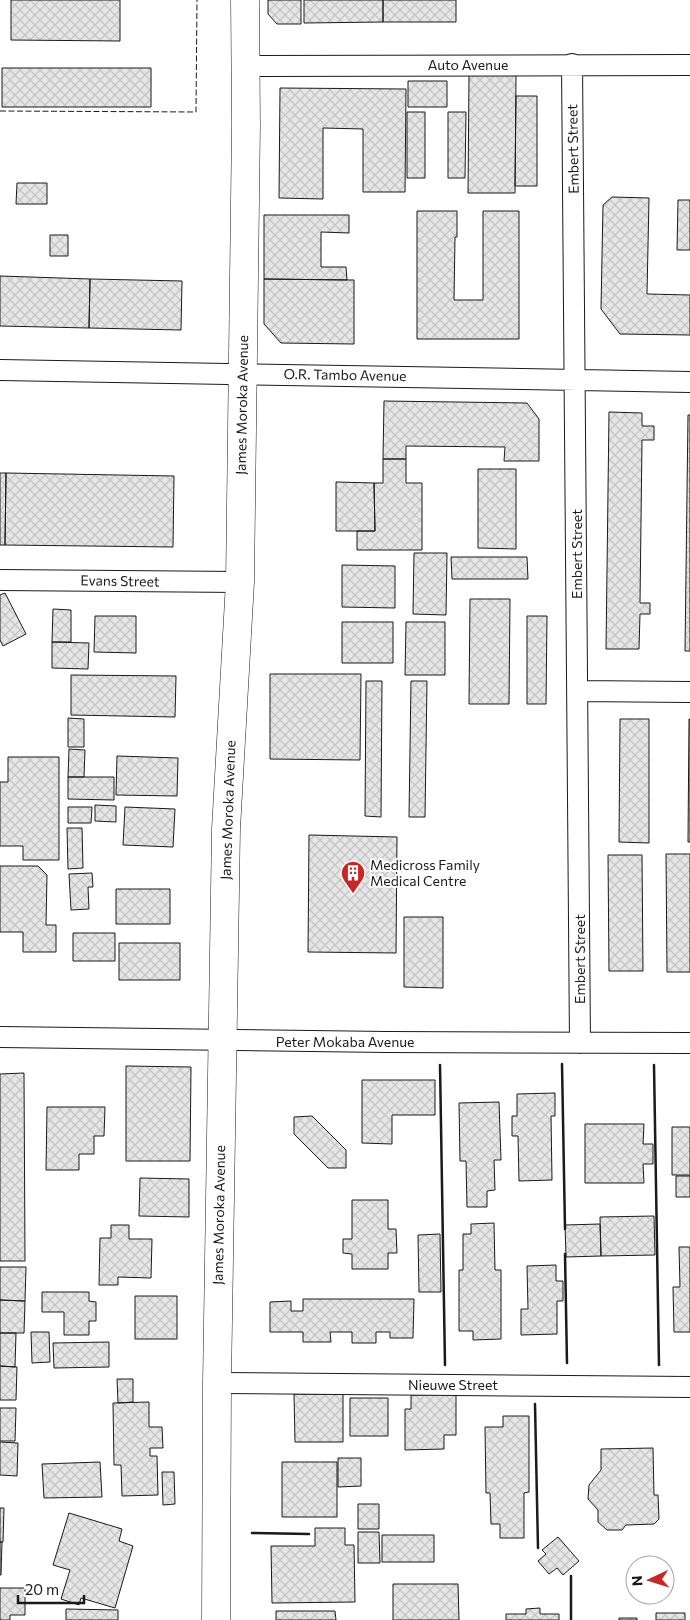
<svg xmlns="http://www.w3.org/2000/svg" width="690" height="1620" font-family="Commissioner,sans-serif">
	<defs>
		<pattern id="building-cross-hatch" width="8" height="8" patternUnits="userSpaceOnUse" patternTransform="scale(1.25)"><rect width="8" height="8" fill="#e6e6e6"/><path d="M0 0l8 8M0 8l8-8" fill="none" stroke="#c5c5c5"/></pattern>
	</defs>
	<rect width="100%" height="100%" fill="#fff"/>
	<path fill="url(#building-cross-hatch)" stroke="#1a1a1a" d="M11,0H120V41L11,40Z
		M268,0H301V24H277L268,14Z
		M304,0H383V22L304,23Z
		M383,0H456V22H383Z
		M2,68H151V107H2Z
		M469,75H516L515,193H468Z
		M408,81H447V107H408Z
		M280,88L406,89L405,192H363V129L323,128V199L279,198Z
		M516,96H537V186H515Z
		M407,112H425V178H407Z
		M448,112H466L465,178H448Z
		M17,183H47V204H16Z
		M612,197L649,198L647,294L690,295V335L620,334L601,309L603,205Z
		M678,200H690V250H677Z
		M417,211H457V237H455L454,300H483V211H519V339H417Z
		M264,215H349V233L321,232V267H346L347,280L264,279Z
		M50,235H68V256H50Z
		M0,276L90,279L89,328L0,326Z
		M90,279L182,281L181,330L89,328Z
		M264,279L354,280V344L281,343L264,324Z
		M384,401L527,403L539,419V461H504L505,447L406,446V459H383Z
		M609,412L642,413V426H654V440H642L640,603H650V614H640L639,649H606Z
		M688,415H690V651H685Z
		M383,459H406V483H422V550H357V531H375L374,483H383Z
		M478,469H516V549L478,548Z
		M0,473H6L5,545H0Z
		M6,473L174,476L173,547L5,545Z
		M336,482L374,483L375,531H336Z
		M414,553H447L446,615L413,614Z
		M451,557H527L528,579H452Z
		M342,565L395,566V608L342,607Z
		M5,593L26,634L3,646L0,640V595Z
		M470,599H510L509,704H469Z
		M53,609L71,610V642H52Z
		M95,616H136V653L94,652Z
		M527,616H547L546,704H527Z
		M342,622H393V663H342Z
		M406,622H445V675H405Z
		M52,642L89,643L88,669L52,668Z
		M270,674H361L360,760L270,759Z
		M71,675L176,676L175,717L71,715Z
		M366,681H382L381,817L365,816Z
		M411,681H427L425,817H409Z
		M68,718L84,719V747H68Z
		M620,719H649V843L619,842Z
		M689,719H690V842H688Z
		M69,749L85,750L84,777H68Z
		M117,756L178,758L177,796L116,795Z
		M8,757H59V860H23V846H0V782H8Z
		M68,777H114V800L68,799Z
		M95,805L116,806V822L95,821Z
		M68,807H92L91,823H68Z
		M125,807L175,809L173,847L123,845Z
		M67,828H82L83,868L68,869Z
		M309,835L397,837L396,953L308,952Z
		M666,854H690V972H667Z
		M608,855H642L643,971H609Z
		M0,866H38L47,875L46,925H56V952H23V932H0Z
		M92,873L93,887H88L89,909L71,910L69,874Z
		M116,889H170V924H116Z
		M404,917H443V988L404,987Z
		M73,933H115V961H73Z
		M119,943H180V980H119Z
		M126,1066L191,1067L190,1161H126Z
		M24,1073L25,1261H0V1074Z
		M362,1080H435V1115H392V1144L362,1143Z
		M555,1093V1116H551L552,1180L519,1181L518,1136H512V1116H517V1094Z
		M499,1102L501,1160H494L495,1190L487,1191V1207H467L466,1161H460L459,1103Z
		M47,1107H105L104,1136H94V1154H79V1170H46Z
		M312,1116L346,1150V1168H328L294,1134V1117Z
		M585,1124H644L643,1144H653V1164H643L644,1183H585Z
		M672,1127H690V1175H672Z
		M676,1176H690V1197H676Z
		M140,1178L189,1179V1217L139,1216Z
		M352,1200H388V1229H396L397,1253H388V1269H352V1254L343,1253V1239H352Z
		M654,1216L655,1255L601,1256L600,1217Z
		M494,1223L495,1270H501V1339L473,1340V1331H459V1270H463V1234H471V1224Z
		M600,1224L601,1256L566,1257L565,1225Z
		M111,1225H129V1239H152L151,1278L118,1277V1285H99L100,1238H111Z
		M440,1234L441,1292H419L418,1235Z
		M679,1247H690V1332H674L673,1287H680Z
		M556,1265V1281H563V1301H557V1334L521,1335V1309H528L527,1266Z
		M0,1267H26L25,1301L0,1300Z
		M42,1292H89V1301L96,1302V1321H89V1335H64V1312H42Z
		M135,1296H177V1339H135Z
		M303,1299H414L413,1338H390V1332H376V1343H352V1332H330L331,1342H303V1332H270V1302L291,1301V1311H303Z
		M0,1300L25,1301L24,1333H0Z
		M31,1332H49L50,1362L32,1363Z
		M0,1333H16L15,1367L0,1366Z
		M109,1342V1367L54,1368L53,1343Z
		M0,1366L17,1367L16,1400H0Z
		M117,1379H133V1402L118,1403Z
		M294,1394H343V1442H295Z
		M456,1394V1435H444V1449L405,1450V1409H411V1395Z
		M350,1398H388V1436H350Z
		M149,1402V1427H162L163,1448H150V1456H157L158,1495L122,1496L121,1465H114L113,1403Z
		M0,1408H16L15,1441H0Z
		M503,1416H529V1492L524,1493V1538H500V1524H491L490,1493H486L485,1427H503Z
		M0,1442L18,1443L17,1476L0,1475Z
		M653,1448L654,1495H658L659,1519L654,1524L626,1525L622,1530H607L598,1522V1510L588,1499L589,1485L601,1470V1449Z
		M338,1458H361V1486L338,1487Z
		M100,1462L102,1497L44,1498L42,1464Z
		M282,1462H337V1517H282Z
		M162,1472H174L175,1504L163,1505Z
		M358,1504H379V1529H358Z
		M0,1508H4L3,1542H0Z
		M69,1513L122,1529L119,1541L133,1546L115,1608L81,1598L79,1605L61,1599L70,1570L53,1565Z
		M315,1528H345V1545H354L355,1602L272,1603L271,1546H315Z
		M358,1532H379L380,1563H358Z
		M382,1535H434V1562H382Z
		M558,1537L579,1561L563,1575L557,1568L549,1574L538,1561L546,1554L542,1550Z
		M0,1542H2L1,1575H0Z
		M393,1584H458L459,1620H393Z
		M0,1588H25V1615H10V1620H0Z
		M540,1608V1614H559V1620H506V1614H526V1609Z
		M66,1609L118,1610V1620H66Z
		M276,1611H335L336,1620H276Z
		M656,1613H685V1620H656Z
		M619,1618H637V1620H619Z"/>
	<g fill="none" stroke-linecap="round" stroke-linejoin="round">
		<defs>
			<path id="street" d="M572,64L580,1043
				M245,66L690,65
				M0,370L690,382
				M0,580L240,582
				M578,691L690,692
				M0,1037L387,1042L690,1043
				M217,1383L690,1387"/>
			<path id="secondary" d="M216,1620L217,1383L226,829L240,582L246,125L245,0"/>
		</defs>
		<use href="#street" stroke="#1a1a1a" stroke-width="22"/>
		<use href="#secondary" stroke="#1a1a1a" stroke-width="29"/>
		<use href="#street" stroke="#fff" stroke-width="20"/>
		<use href="#secondary" stroke="#fff" stroke-width="28"/>
		<path stroke="#1a1a1a" stroke-width="1" stroke-dasharray="6 2.5" stroke-linecap="butt" d="M0,111L196,112L197,0"/>
		<path stroke="#1a1a1a" stroke-width="2.5" d="M562,1064L565,1229
			M440,1065L445,1365
			M654,1065L659,1365
			M565,1254L567,1363
			M535,1404L538,1548
			M252,1533L309,1534
			M571,1576V1620"/>
	</g>
	<defs>
		<symbol id="building-pin" viewBox="-11 -11 22 30"><path d="M0 17L-7.5 6A9.5 9.5 0 1 1 7.5 6Z" fill="#c62828" stroke="#fff"/><path d="M-4-6H4V6H1V3H-1V6H-4ZM-2.5-4.3h1.7v1.8h-1.7ZM.8-4.3h1.7v1.8H.8ZM-2.5-1h1.7V.8h-1.7ZM.8-1h1.7V.8H.8Z" fill="#fff"/></symbol>
	</defs>
	<g fill-rule="evenodd">
		<use href="#building-pin" x="339" y="859" width="28" height="38"/>
	</g>
	<g text-anchor="middle" stroke-width="4" stroke-linejoin="round" paint-order="stroke">
		<g font-size="14" fill="#1a1a1a" stroke="#fff">
			<text x="468" y="70">Auto Avenue</text>
			<text transform="translate(573 149) rotate(-91)" y="5">Embert Street</text>
			<text transform="translate(345 375) rotate(1)" y="5">O.R. Tambo Avenue</text>
			<text transform="translate(242 405) rotate(-89)" y="5">James Moroka Avenue</text>
			<text transform="translate(577 554) rotate(-90)" y="5">Embert Street</text>
			<text transform="translate(120 581) rotate(1)" y="5">Evans Street</text>
			<text transform="translate(228 810) rotate(-88)" y="5">James Moroka Avenue</text>
			<text transform="translate(580 959) rotate(-90)" y="5">Embert Street</text>
			<text x="345" y="1047">Peter Mokaba Avenue</text>
			<text transform="translate(219 1215) rotate(-89)" y="5">James Moroka Avenue</text>
			<text x="453" y="1390">Nieuwe Street</text>
		</g>
		<g font-size="14" fill="#1a1a1a" stroke="#fff" text-anchor="start">
			<text x="370" y="870">Medicross Family<tspan x="370" dy="16">Medical Centre</tspan></text>
		</g>
	</g>
	<g transform="translate(650 1580) rotate(266)"><circle r="24" fill="#ffffff" stroke="#a3a3a3"/>
	<path d="M0-4L9 19L0 12L-9 19Z" fill="#c62828"/>
	<text y="-8" font-size="14" font-weight="bold" text-anchor="middle" fill="#1a1a1a">N</text>
	</g>
	<path d="M18 1595v8h66v-8" fill="none" stroke="#1a1a1a" stroke-width="2.5"/>
	<text x="25" y="1595" font-size="15" fill="#1a1a1a" stroke="#ffffff" stroke-width="4" paint-order="stroke">20 m</text>
</svg>
